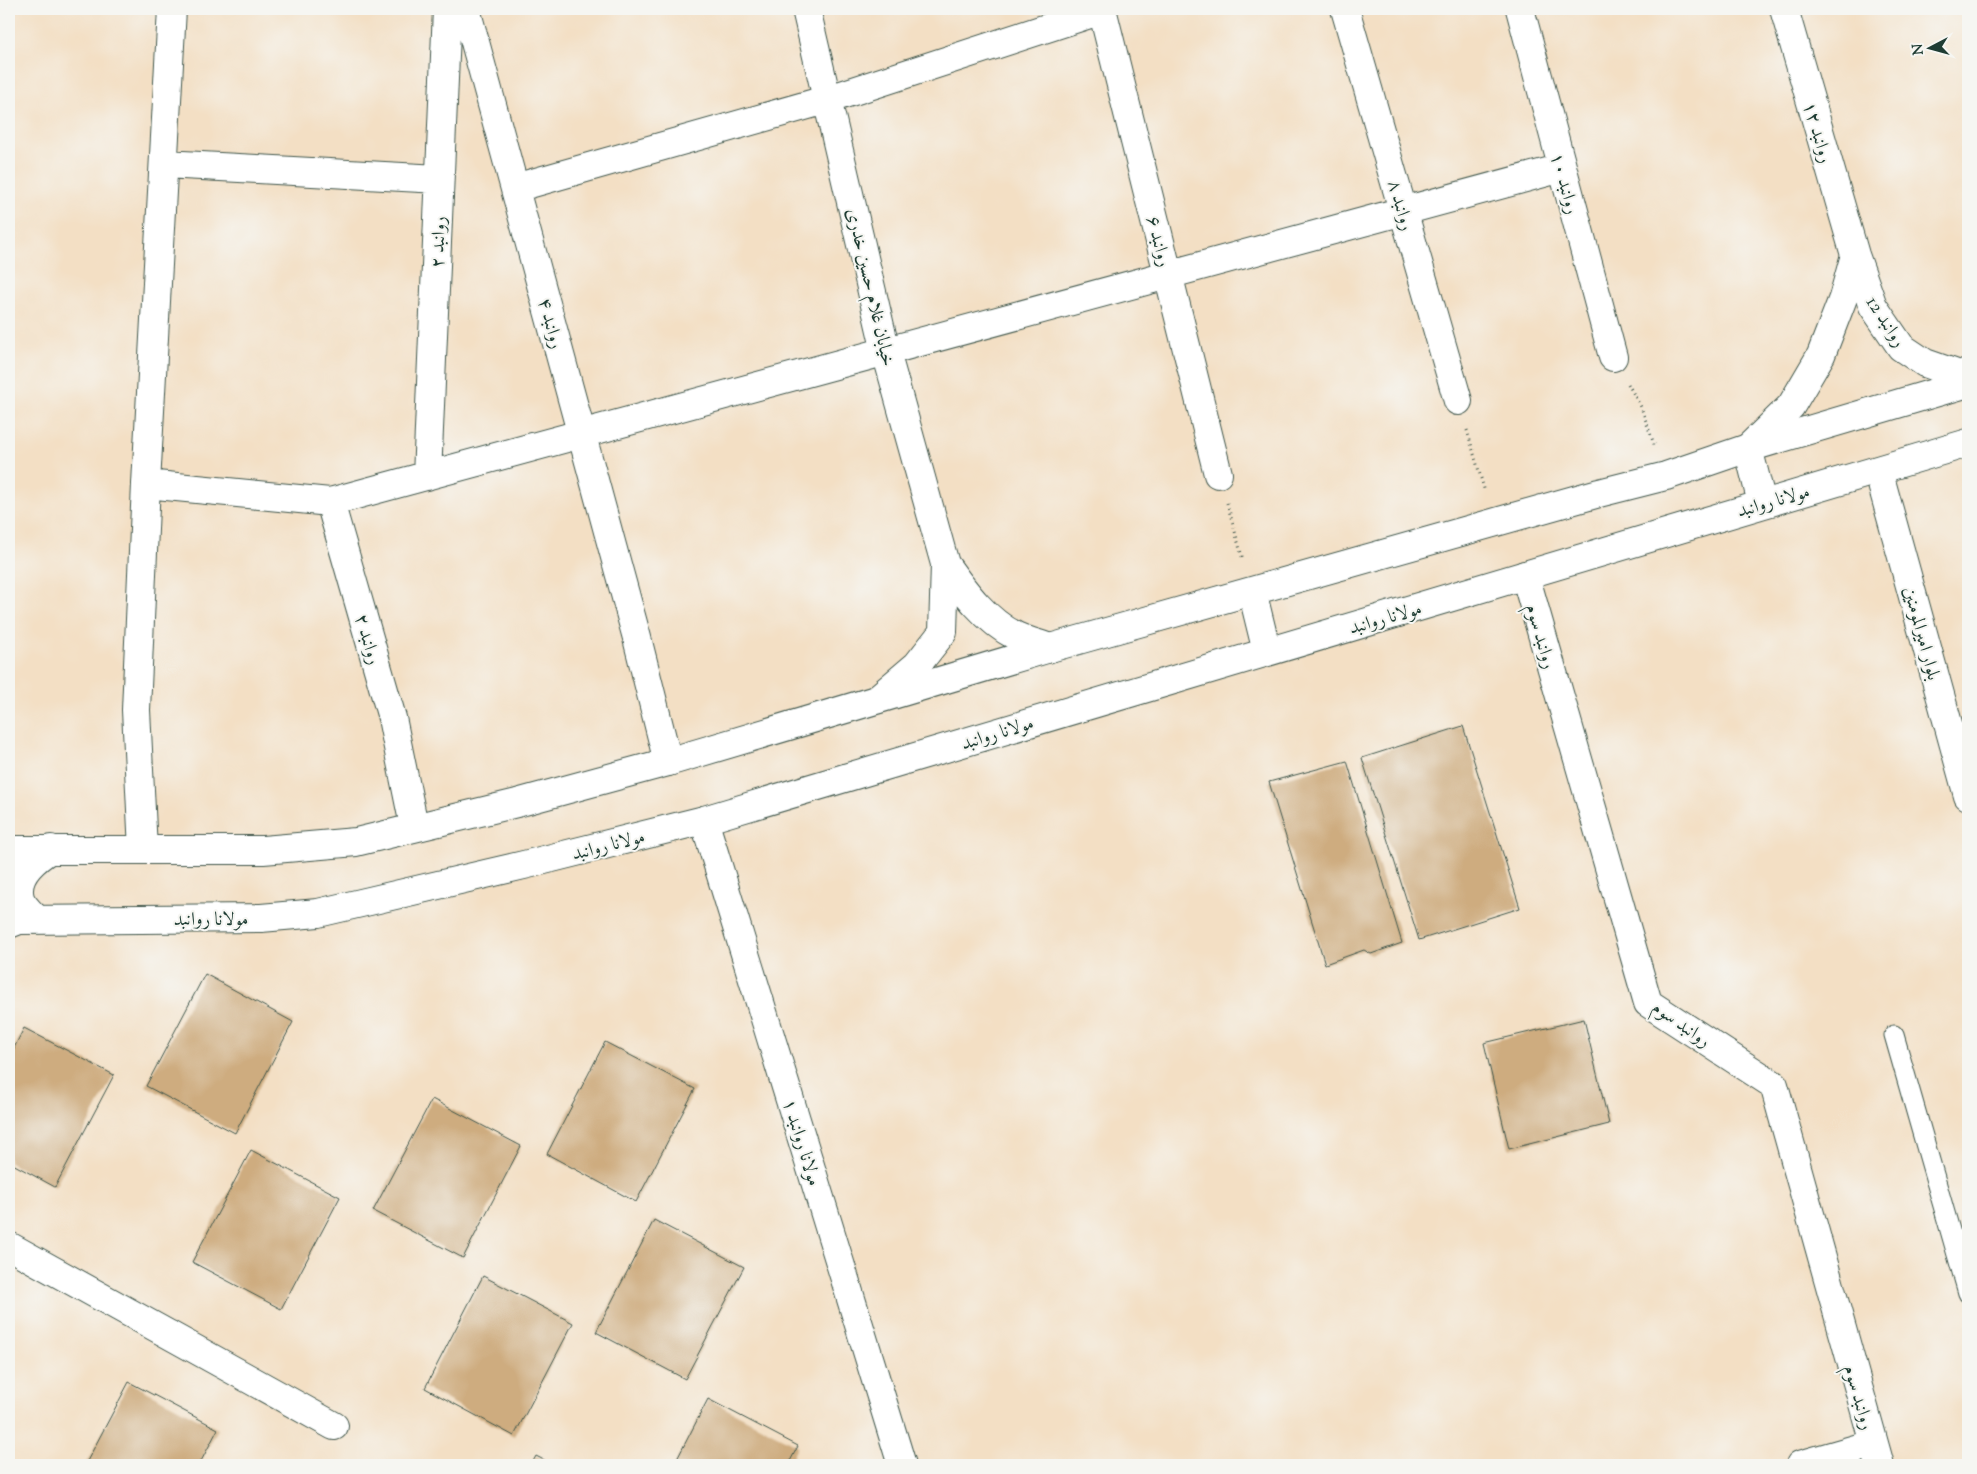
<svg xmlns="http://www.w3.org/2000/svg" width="1977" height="1474" font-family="'Sorts Mill Goudy',Amiri,serif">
	<rect width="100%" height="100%" fill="#f6f6f2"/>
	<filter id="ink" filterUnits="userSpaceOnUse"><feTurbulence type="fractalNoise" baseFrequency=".02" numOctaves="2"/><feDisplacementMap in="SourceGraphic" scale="10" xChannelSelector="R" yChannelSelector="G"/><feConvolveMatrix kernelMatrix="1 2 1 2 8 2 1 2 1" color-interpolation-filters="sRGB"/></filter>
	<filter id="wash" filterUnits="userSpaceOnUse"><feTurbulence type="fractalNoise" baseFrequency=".0096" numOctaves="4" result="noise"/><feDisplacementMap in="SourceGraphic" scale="20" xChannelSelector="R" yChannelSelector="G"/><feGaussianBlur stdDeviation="1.12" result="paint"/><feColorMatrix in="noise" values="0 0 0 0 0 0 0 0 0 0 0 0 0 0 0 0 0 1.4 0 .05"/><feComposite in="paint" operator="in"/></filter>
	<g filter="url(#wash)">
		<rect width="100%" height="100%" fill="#f3dfc4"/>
		<g id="blocks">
			<path fill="#ceac7f" d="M1463,726L1520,908L1419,940L1362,758Z
				M1347,761L1402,943L1371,954L1364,950L1325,964L1269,782Z
				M205,974L293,1022L235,1133L146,1086Z
				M1584,1019L1609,1124L1509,1149L1484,1043Z
				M24,1028L114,1075L55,1187L9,1162V1058Z
				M605,1042L695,1089L636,1202L547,1154Z
				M432,1099L521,1146L463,1258L373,1211Z
				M251,1150L340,1197L281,1309L192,1262Z
				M654,1220L744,1267L685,1379L596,1332Z
				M483,1276L573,1323L514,1436L425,1388Z
				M129,1382L218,1429L199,1465H85Z
				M708,1399L798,1446L788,1465H674Z
				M536,1456L554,1465H531Z"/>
		</g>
	</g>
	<g filter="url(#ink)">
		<use href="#blocks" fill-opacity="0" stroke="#3f554a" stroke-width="1"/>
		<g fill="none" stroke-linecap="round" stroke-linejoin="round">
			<defs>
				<path id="service" d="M1894,1035L1968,1293"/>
				<path id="minor" d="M466,9L637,638L668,762
					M806,9L886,352L945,564L943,632L917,665L877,699
					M1102,9L1218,474
					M1345,9L1458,401
					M1520,9L1613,357
					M1784,9L1855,255L1873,306L1901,347L1925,363L1968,378
					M164,164L439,179
					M515,188L829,99L1102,10
					M1748,448L1791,406L1821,355L1843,298L1855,255
					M427,476L447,9
					M146,484L330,502L1562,168
					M330,502L392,718L414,826
					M945,564C964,591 986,621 1016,636C1027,641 1039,644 1050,648
					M1525,575L1648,1003L1774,1085L1880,1465
					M704,820L902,1465
					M143,850L136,710L146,484L172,9
					M9,1246L334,1426
					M1800,1465L1873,1444"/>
				<path id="tertiary" d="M1748,448L1762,503
					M1878,470L1968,796
					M1252,591L1267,652
					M9,850H263L356,842L517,803L668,762L1050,648L1599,493L1666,476L1748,448L1968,383
					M37,920C32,914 22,905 20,898C14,876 35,859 51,849
					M9,924L19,920L261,918L318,913L528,864L704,820L1968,443"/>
			</defs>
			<use href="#service" stroke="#3f554a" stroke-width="21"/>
			<use href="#minor" stroke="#3f554a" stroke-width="30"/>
			<use href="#tertiary" stroke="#3f554a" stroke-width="30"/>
			<path stroke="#3f554a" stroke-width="3" stroke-dasharray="1 4" stroke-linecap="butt" d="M1628,384L1641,407L1655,447
				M1467,430L1485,492
				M1227,503L1243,560"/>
			<use href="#service" stroke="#fff" stroke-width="19"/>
			<use href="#minor" stroke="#fff" stroke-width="28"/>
			<use href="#tertiary" stroke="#fff" stroke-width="28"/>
		</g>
	</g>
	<g text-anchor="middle" stroke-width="4" stroke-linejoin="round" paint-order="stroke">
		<g font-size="19" fill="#1f3d34" stroke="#f6f6f2">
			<text transform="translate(1819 132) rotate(74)" y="7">روانبد ۱۲</text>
			<text transform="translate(1566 183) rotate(75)" y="7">روانبد ۱۰</text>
			<text transform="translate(1402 205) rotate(74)" y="7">روانبد ۸</text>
			<text transform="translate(1160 241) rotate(76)" y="7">روانبد ۶</text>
			<text transform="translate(437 242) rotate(-88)" y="7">روانبد ۲</text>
			<text transform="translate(872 287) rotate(77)" y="7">خیابان غلام حسین خدری</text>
			<text transform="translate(1887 321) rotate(57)" y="7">روانبد 12</text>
			<text transform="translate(552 323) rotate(75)" y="7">روانبد ۴</text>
			<text transform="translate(1773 500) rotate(-16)" y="7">مولانا روانبد</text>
			<text transform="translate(1385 617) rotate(-16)" y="7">مولانا روانبد</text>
			<text transform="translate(1923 633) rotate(75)" y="7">بلوار امیرالمومنین</text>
			<text transform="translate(1542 636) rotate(74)" y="7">روانبد سوم</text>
			<text transform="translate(369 639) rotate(74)" y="7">روانبد ۲</text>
			<text transform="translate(997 732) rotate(-17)" y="7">مولانا روانبد</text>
			<text transform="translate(608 844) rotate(-14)" y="7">مولانا روانبد</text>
			<text x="211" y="925">مولانا روانبد</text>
			<text transform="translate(1682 1023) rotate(35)" y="7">روانبد سوم</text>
			<text transform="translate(803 1142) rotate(73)" y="7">مولانا روانبد ۱</text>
			<text transform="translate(1860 1397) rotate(74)" y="7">روانبد سوم</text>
		</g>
	</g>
	<rect width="1977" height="1474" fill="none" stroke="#f6f6f2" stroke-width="30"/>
	<g transform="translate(1930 48) rotate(264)" stroke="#f6f6f2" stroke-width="4" paint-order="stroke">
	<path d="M0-4L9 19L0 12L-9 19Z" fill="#1f3d34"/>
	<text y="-8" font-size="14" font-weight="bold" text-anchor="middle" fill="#1f3d34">N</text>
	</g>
</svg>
